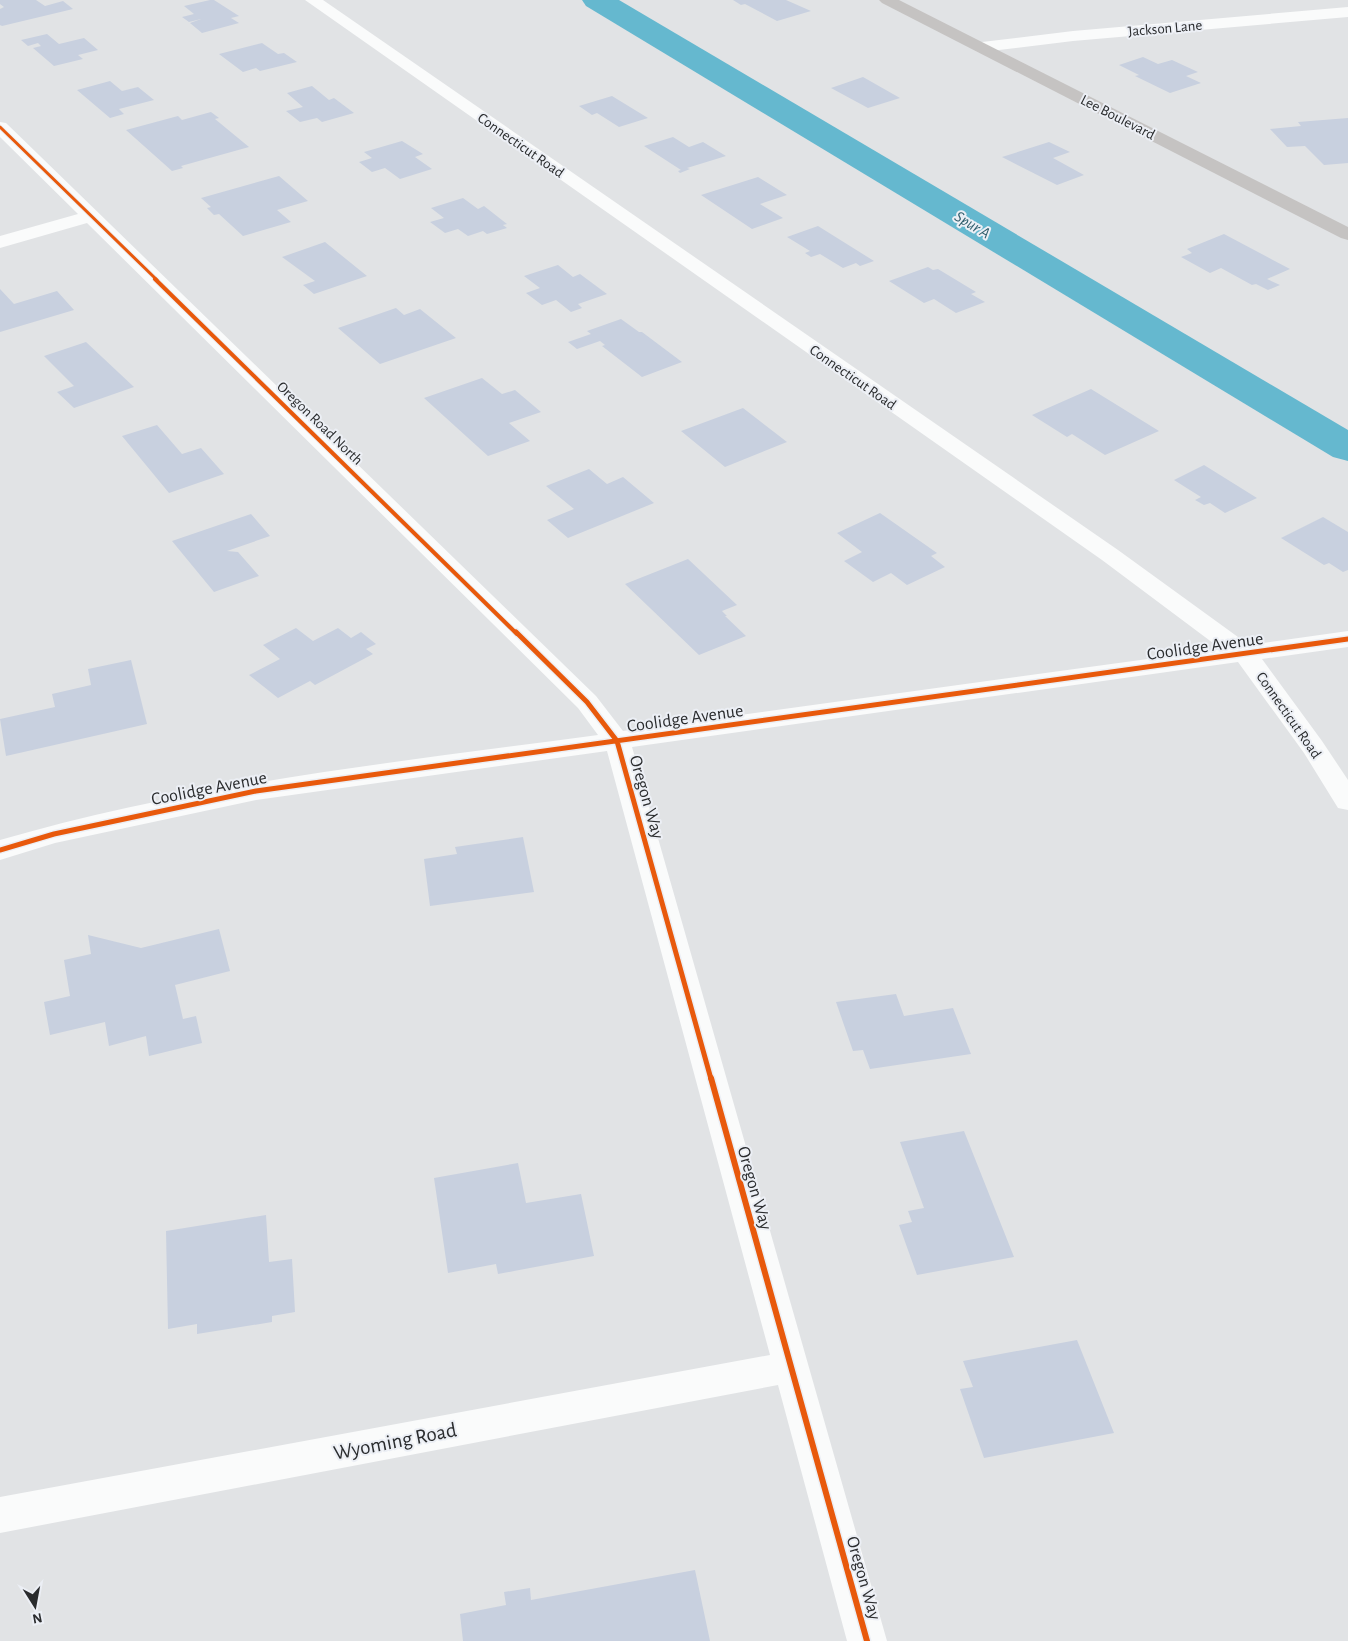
<svg xmlns="http://www.w3.org/2000/svg" width="1348" height="1641" font-family="'Alegreya Sans',sans-serif">
	<rect width="100%" height="100%" fill="#e1e3e5"/>
	<g fill="none" stroke-linecap="round" stroke-linejoin="round">
		<path fill="#65b8cf" fill-rule="evenodd" d="M582,0H619L1348,430V461L1333,457L586,6Z"/>
	</g>
	<path fill="#c8d0df" d="M0,0H36L45,6L63,1L73,9L2,26L0,25V9L4,7L0,4Z
		M210,0H214L239,16L231,18L239,23L202,33L190,23L201,19L189,22L182,17L194,14L184,6Z
		M733,0H786L811,11L777,21L745,4L741,5Z
		M47,34L59,44L84,38L98,50L78,55L83,59L54,66L33,48L41,46L38,43L28,46L21,40Z
		M262,43L278,54L284,53L297,62L260,71L256,68L243,72L219,54Z
		M1143,57L1158,64L1172,60L1198,72L1186,76L1201,83L1170,93L1135,76L1139,75L1119,65Z
		M863,77L900,98L868,108L831,88Z
		M110,81L122,91L138,87L154,100L119,109L124,114L110,118L77,90Z
		M312,86L329,100L334,98L354,113L322,122L317,118L300,122L286,111L303,107L287,93Z
		M612,96L648,118L619,127L597,113L592,115L579,106Z
		M211,112L219,118L215,119L249,147L181,166L183,168L172,171L126,130L178,116L182,120Z
		M1348,118V163L1324,165L1305,146L1287,147L1270,129L1301,126L1298,122Z
		M673,137L689,147L703,142L726,156L687,168L690,169L680,173L678,171L681,170L644,146Z
		M402,141L423,154L415,157L432,169L400,179L385,168L372,172L359,162L372,158L364,152Z
		M1049,142L1070,152L1053,158L1084,175L1057,185L1002,157Z
		M279,176L308,201L277,210L291,222L243,236L219,214L214,215L207,208L211,207L201,198Z
		M758,177L787,195L760,204L783,218L752,229L701,195Z
		M463,198L478,209L484,206L507,224L503,225L507,228L487,234L483,231L468,236L458,229L445,233L430,222L444,218L431,208Z
		M818,226L874,261L860,266L856,263L843,268L820,254L811,257L805,253L810,251L787,237Z
		M1224,234L1290,269L1267,279L1280,285L1268,290L1256,284L1252,285L1221,268L1210,273L1181,257L1192,253L1187,249Z
		M325,242L367,276L314,294L303,285L315,281L282,257Z
		M558,265L573,277L580,274L607,294L578,304L582,308L571,312L556,300L542,305L526,293L540,288L524,276Z
		M928,267L933,270L938,269L976,292L971,294L985,302L956,313L934,299L924,303L889,281Z
		M0,289L14,304L57,291L74,310L0,332Z
		M396,308L404,315L420,309L456,338L380,364L338,328Z
		M621,319L639,332H642L682,362L642,377L602,346L605,345L600,341L577,349L568,342L591,334L587,331Z
		M86,342L134,387L74,408L57,392L74,386L44,356Z
		M482,378L502,394L515,390L541,412L509,423L530,441L488,456L424,398Z
		M1091,389L1159,431L1105,455L1072,434L1067,437L1032,415Z
		M743,408L787,442L725,467L681,431Z
		M157,425L182,454L201,448L224,474L169,493L122,436Z
		M1204,465L1257,498L1225,513L1210,503L1204,505L1195,500L1201,497L1174,480Z
		M589,469L607,484L623,477L654,503L568,538L547,520L574,509L546,486Z
		M880,513L937,553L931,556L945,567L907,585L891,573L873,582L844,561L862,552L837,533Z
		M251,514L270,536L227,551L238,552L259,576L214,592L172,541Z
		M1323,517L1348,532V570L1343,572L1329,563L1324,565L1281,538Z
		M688,559L737,605L722,611L727,616H725L746,636L699,655L625,584Z
		M296,628L313,641L338,628L351,638L361,632L376,644L366,649L373,654L315,685L310,681L278,698L249,675L280,659L263,645Z
		M131,660L147,724L6,756L0,719L55,707L52,694L91,685L88,669Z
		M523,837L534,892L430,906L424,859L457,854L455,847Z
		M219,929L230,971L175,985L183,1019L196,1016L202,1043L149,1056L146,1036L109,1046L105,1022L50,1035L44,1002L70,996L64,960L91,954L88,935L141,948Z
		M896,994L904,1016L953,1008L971,1054L870,1069L863,1050L853,1051L836,1002Z
		M964,1131L1014,1257L917,1275L899,1225L912,1222L908,1211L924,1208L900,1142Z
		M518,1163L526,1203L581,1194L594,1256L498,1274L496,1264L448,1273L434,1178Z
		M266,1215L269,1262L292,1259L295,1312L272,1316V1322L197,1334V1324L168,1329L166,1231Z
		M1077,1340L1114,1433L984,1458L960,1389L973,1387L963,1361Z
		M695,1570L710,1641H463L460,1614L506,1605L504,1592L530,1588L531,1600Z"/>
	<g fill="none" stroke-linecap="round" stroke-linejoin="round">
		<path fill="#fafbfb" fill-rule="evenodd" d="M305,0H323L1118,550L1249,645L1348,631V647L1262,659L1322,741L1348,780V810L1338,808L1304,753L1238,662L632,747L887,1641H847L778,1385L0,1533V1497L770,1355L607,751L256,800L55,843L0,860V840C195,783 398,762 598,735L578,708L87,223L0,248V236L78,214L0,137V122L6,123L596,696L623,731L1221,649L1102,560Z
			M1348,7V17L1073,41L982,52L976,50L974,47L976,44L982,42L1073,31Z"/>
		<path fill="#c5c3c2" fill-rule="evenodd" d="M879,0H899L1348,227V240L1341,238L882,3Z"/>
		<defs>
			<path id="cycleway-far3" d="M0,127L157,280"/>
			<path id="cycleway-far2" d="M155,279L517,634"/>
			<path id="cycleway-far1" d="M516,632L587,702L617,741L711,1079
				M0,850L54,834L256,791L1348,639"/>
			<path id="cycleway" d="M711,1078L867,1641"/>
		</defs>
		<use href="#cycleway-far3" stroke="#eceff5" stroke-width="5"/>
		<use href="#cycleway-far2" stroke="#eceff5" stroke-width="6"/>
		<use href="#cycleway-far1" stroke="#eceff5" stroke-width="8"/>
		<use href="#cycleway" stroke="#eceff5" stroke-width="9"/>
		<use href="#cycleway-far3" stroke="#e8590c" stroke-width="3"/>
		<use href="#cycleway-far2" stroke="#e8590c" stroke-width="4"/>
		<use href="#cycleway-far1" stroke="#e8590c" stroke-width="5"/>
		<use href="#cycleway" stroke="#e8590c" stroke-width="6"/>
	</g>
	<g text-anchor="middle" stroke-width="4" stroke-linejoin="round" paint-order="stroke">
		<g font-size="15" fill="#2a2c2e" stroke="#eceff5">
			<text transform="translate(1165 28) rotate(-5)" y="5">Jackson Lane</text>
			<text transform="translate(1118 117) rotate(27)" y="5">Lee Boulevard</text>
			<text transform="translate(521 145) rotate(35)" y="5">Connecticut Road</text>
			<text transform="translate(853 377) rotate(35)" y="5">Connecticut Road</text>
			<text transform="translate(320 423) rotate(44)" y="5">Oregon Road North</text>
			<text transform="translate(1289 715) rotate(55)" y="5">Connecticut Road</text>
		</g>
		<g font-size="16" font-style="italic" fill="#2e5c6b" stroke="#eceff5">
			<text transform="translate(973 224) rotate(31)" y="6">Spur A</text>
		</g>
		<g font-size="18" fill="#2a2c2e" stroke="#eceff5">
			<text transform="translate(1205 646) rotate(-8)" y="6">Coolidge Avenue</text>
			<text transform="translate(685 718) rotate(-8)" y="6">Coolidge Avenue</text>
			<text transform="translate(209 788) rotate(-11)" y="6">Coolidge Avenue</text>
			<text transform="translate(647 797) rotate(74)" y="6">Oregon Way</text>
			<text transform="translate(755 1188) rotate(74)" y="6">Oregon Way</text>
			<text transform="translate(864 1578) rotate(74)" y="6">Oregon Way</text>
		</g>
		<g font-size="21" fill="#2a2c2e" stroke="#eceff5">
			<text transform="translate(395 1441) rotate(-11)" y="7">Wyoming Road</text>
		</g>
	</g>
	<g transform="translate(35 1606) rotate(169)" stroke="#eceff5" stroke-width="4" paint-order="stroke">
	<path d="M0-4L9 19L0 12L-9 19Z" fill="#2a2c2e"/>
	<text y="-8" font-size="14" font-weight="bold" text-anchor="middle" fill="#2a2c2e">N</text>
	</g>
</svg>
